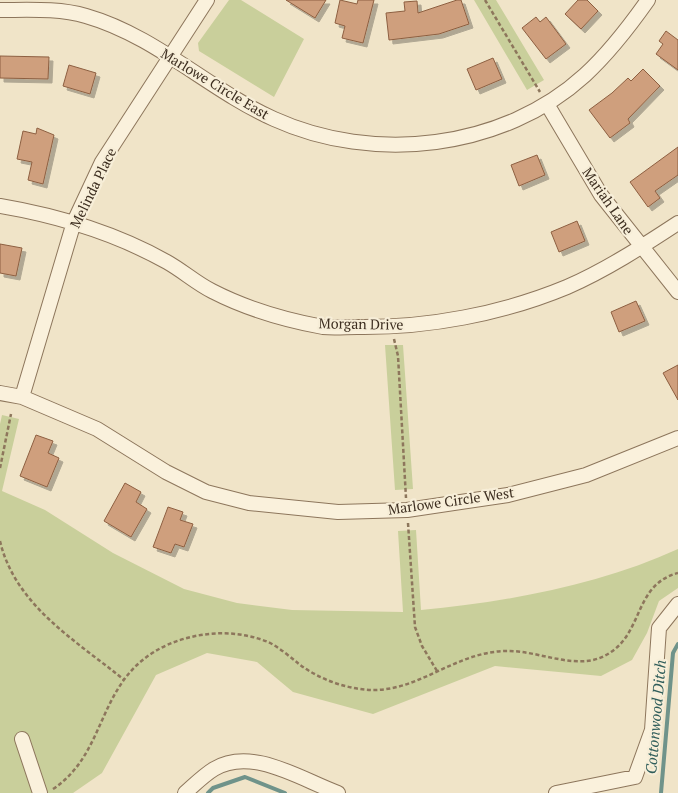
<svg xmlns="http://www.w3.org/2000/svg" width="678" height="793" font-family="'PT Serif',serif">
	<defs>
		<filter id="shadow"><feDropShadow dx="4" dy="4" stdDeviation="0" flood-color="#0004"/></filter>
	</defs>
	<rect width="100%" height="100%" fill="#f0e4c8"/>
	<path fill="#c9cf9b" d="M229,0H241L304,39L274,97L199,51L198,43Z
		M474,0H496L544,80L527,90Z
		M385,345H403L413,489L395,490Z
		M2,415L19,419L2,491L45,510L113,553L184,589L237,603L292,610L403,612L398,531L416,530L421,610C506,602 600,585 678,549V588L659,601L647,633L632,660L601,676L495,666L373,714L293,692L257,662L207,653L156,675L102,773L73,793H0V424Z"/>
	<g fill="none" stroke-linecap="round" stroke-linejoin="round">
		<path stroke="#6f938a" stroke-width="4" d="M208,793L213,788L245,777L285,793
			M661,793L673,653L678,644"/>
	</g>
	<path fill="#cf9f7d" stroke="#8d5f41" filter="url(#shadow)" d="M286,0H326L315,18Z
		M340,0L357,4L358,0H374L363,43L342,38L345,26L335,23Z
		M457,0H461L469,24L439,34L389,40L386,13L405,11L404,2L417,1L418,13Z
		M578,0H587L598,11L581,29L565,14Z
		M536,17L540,22L546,17L566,44L546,59L522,28Z
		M666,31L678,40V70L656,54L663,44L659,41Z
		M0,56L49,57L48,79L0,78Z
		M493,58L502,79L476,90L467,69Z
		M69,65L96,73L90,94L63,86Z
		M643,69L660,86L628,119L630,123L610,138L589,110L612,93L628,78L631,81Z
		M37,128L54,135L43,184L28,180L32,162L17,159L23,131L36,134Z
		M678,147V175L655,191L660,198L648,207L630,182Z
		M537,155L545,175L519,186L511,165Z
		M577,221L585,241L559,252L551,232Z
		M0,244L22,248L16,276L0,273Z
		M636,301L645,321L619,332L611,312Z
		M678,365V400L663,373Z
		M36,435L53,441L48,453L59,458L47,487L20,476Z
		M125,483L141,492L136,502L147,509L131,537L104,521Z
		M168,507L183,512L180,520L193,524L184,547L175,544L171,553L153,547Z"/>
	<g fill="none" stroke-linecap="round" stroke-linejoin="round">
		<defs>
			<path id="minor" d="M0,10C28,10 59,8 86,16C156,36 209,90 274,119C373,164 503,150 585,75C610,52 629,27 648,0
				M547,104L601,195L678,292
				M0,206C59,216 115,233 167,262C183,271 196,283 212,291C245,308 285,320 323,327C334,328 346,327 357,327C427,328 502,314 567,287C606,270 643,246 678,223
				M0,393L22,397L97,429L166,472L206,492L249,503L338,512L407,510L508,495L586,475L678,438
				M22,397L74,222L102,162L207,0
				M22,739L40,793
				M185,793C194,785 204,775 214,769C252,746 302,780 338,793
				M556,793L635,777L652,730L659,628L678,604"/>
		</defs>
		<use href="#minor" stroke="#8d765c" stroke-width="16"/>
		<path stroke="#8d765c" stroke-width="2.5" stroke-dasharray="4 2.5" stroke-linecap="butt" d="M485,0L540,92
			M394,339L398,356L406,498
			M0,468L11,414
			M408,523L415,627L422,646L437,671
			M0,541C15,605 75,640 123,679
			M53,789C110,751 95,678 167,645C199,631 236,629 268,642C279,647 290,657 299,664C320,680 349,690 375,690C422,689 456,652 506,651C541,650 580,674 611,652C643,631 635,584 678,573"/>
		<use href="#minor" stroke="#faf1dc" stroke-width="14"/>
	</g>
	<g text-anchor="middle" stroke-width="4.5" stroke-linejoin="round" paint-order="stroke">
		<g font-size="14" fill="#3d2e20" stroke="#f7eed8">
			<text transform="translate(215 84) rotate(31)" y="5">Marlowe Circle East</text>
			<text transform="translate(93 188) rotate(-64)" y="5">Melinda Place</text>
			<text transform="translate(608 201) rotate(55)" y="5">Mariah Lane</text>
			<text transform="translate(361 324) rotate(1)" y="5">Morgan Drive</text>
			<text transform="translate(451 501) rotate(-8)" y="5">Marlowe Circle West</text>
		</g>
		<g font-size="15" font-style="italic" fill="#2f5d5a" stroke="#f7eed8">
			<text transform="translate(656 717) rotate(-85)" y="5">Cottonwood Ditch</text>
		</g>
	</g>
</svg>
